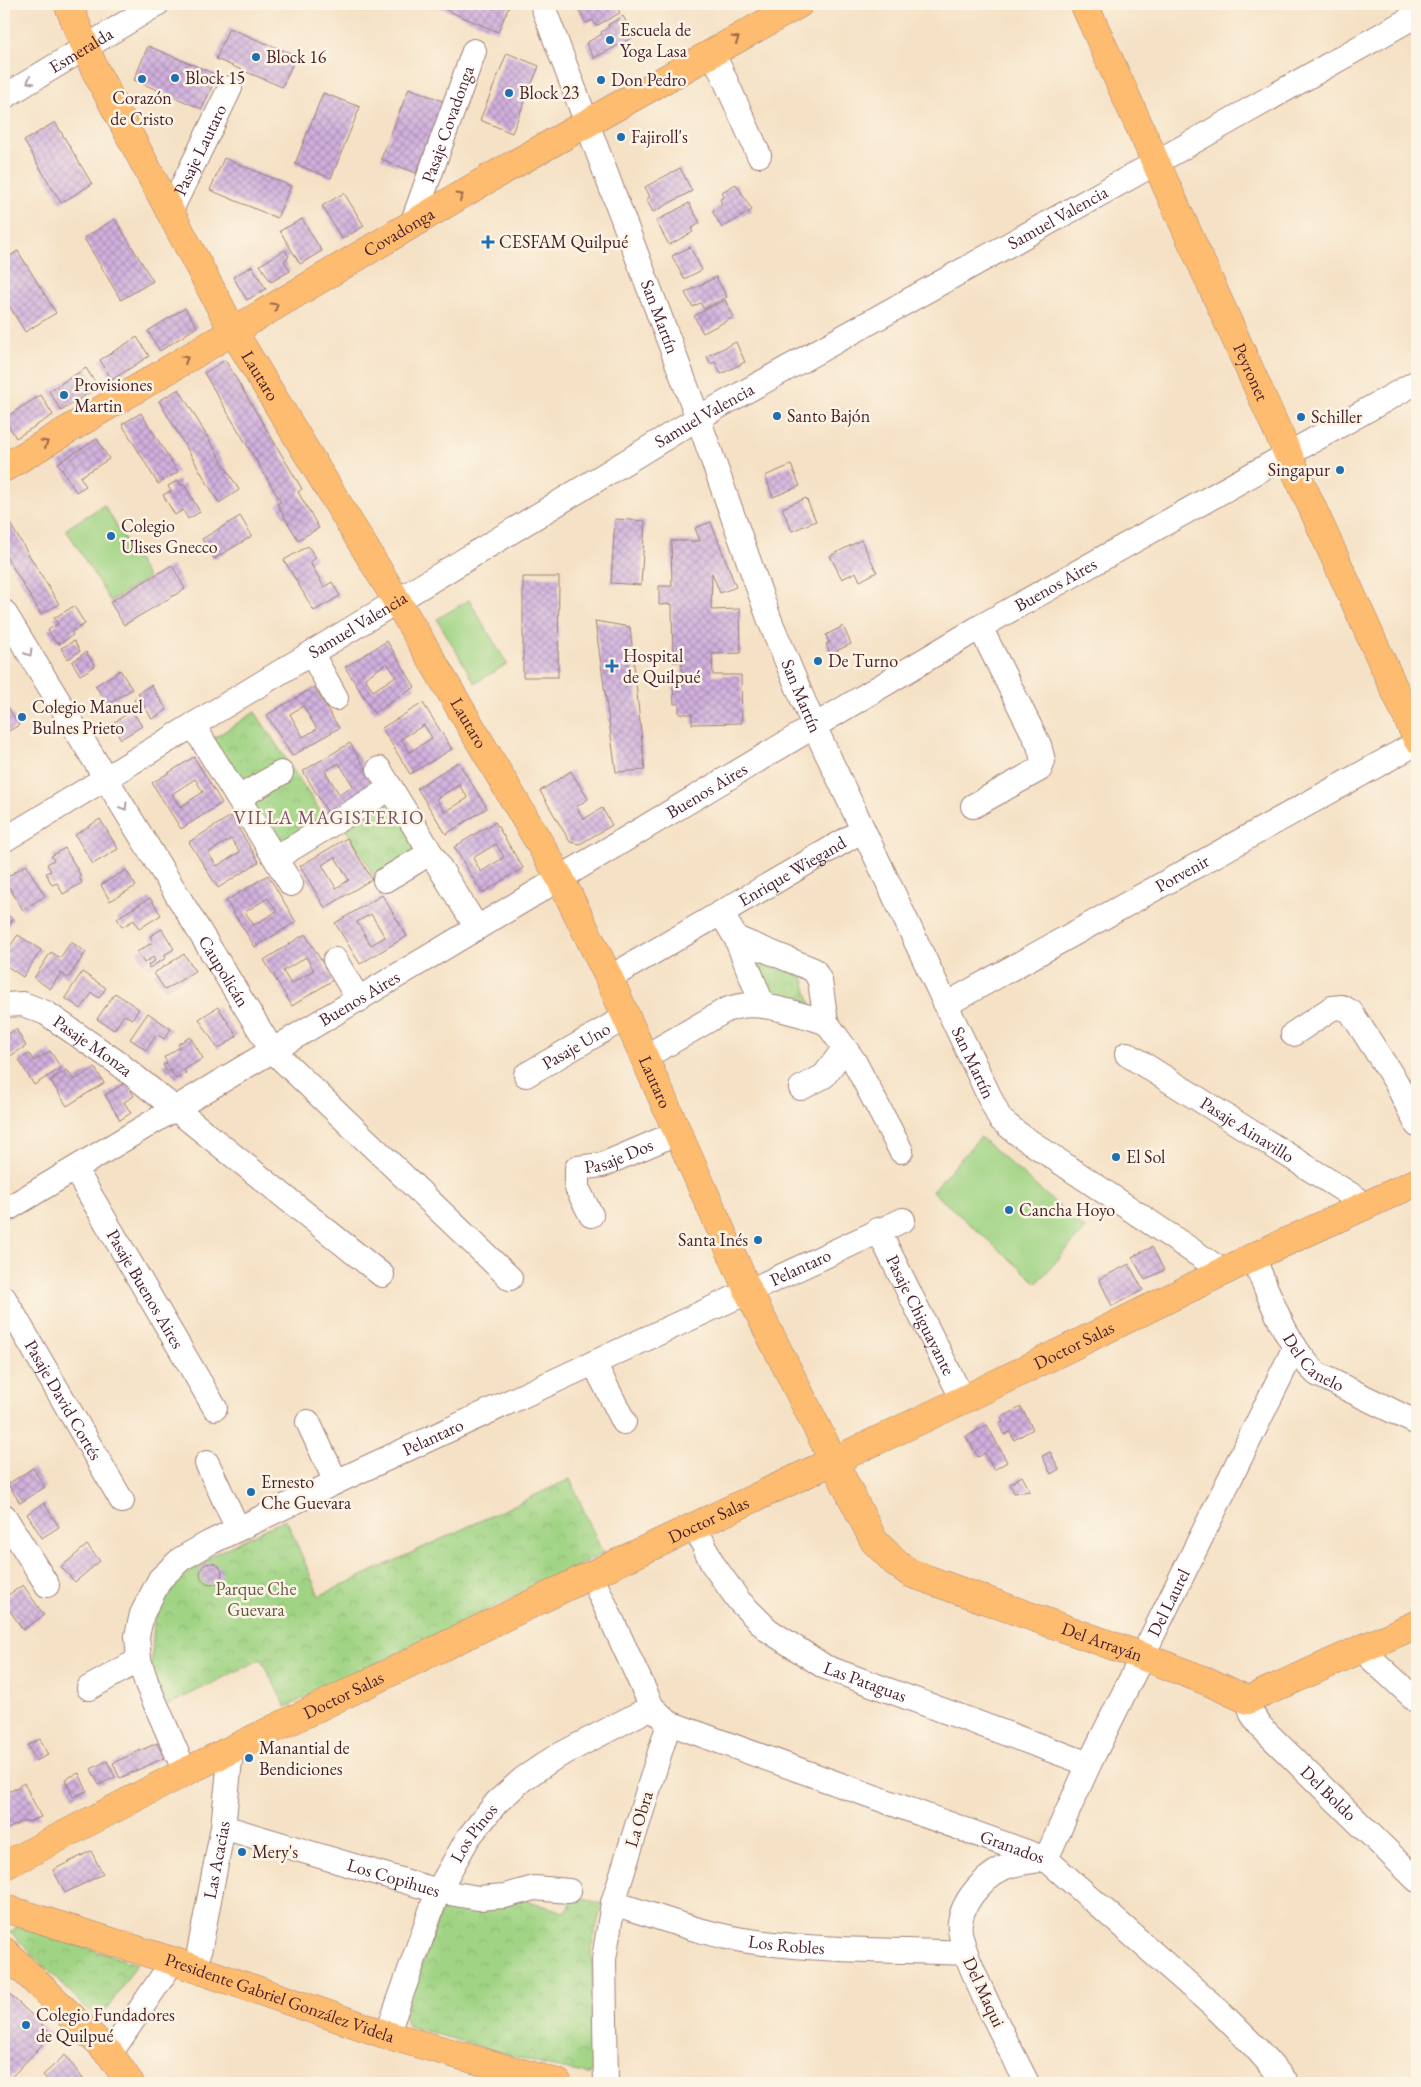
<svg xmlns="http://www.w3.org/2000/svg" width="1421" height="2087" font-family="'EB Garamond',serif">
	<defs>
		<pattern id="park-crowns" width="20" height="18" patternUnits="userSpaceOnUse" patternTransform="scale(1.25)"><rect width="20" height="18" fill="#a0d484"/><path d="M2 6a3 3 0 1 1 6 0M12 15a3 3 0 1 1 6 0" fill="none" stroke="#8bb672"/></pattern>
		<pattern id="building-cross-hatch" width="8" height="8" patternUnits="userSpaceOnUse" patternTransform="scale(1.25)"><rect width="8" height="8" fill="#d0b1de"/><path d="M0 0l8 8M0 8l8-8" fill="none" stroke="#ab8fb4"/></pattern>
	</defs>
	<rect width="100%" height="100%" fill="#fcf5e5"/>
	<filter id="ink" filterUnits="userSpaceOnUse"><feTurbulence type="fractalNoise" baseFrequency=".02" numOctaves="2"/><feDisplacementMap in="SourceGraphic" scale="10" xChannelSelector="R" yChannelSelector="G"/><feConvolveMatrix kernelMatrix="1 2 1 2 8 2 1 2 1" color-interpolation-filters="sRGB"/></filter>
	<filter id="wash" filterUnits="userSpaceOnUse"><feTurbulence type="fractalNoise" baseFrequency=".0096" numOctaves="4" result="noise"/><feDisplacementMap in="SourceGraphic" scale="20" xChannelSelector="R" yChannelSelector="G"/><feGaussianBlur stdDeviation="1.12" result="paint"/><feColorMatrix in="noise" values="0 0 0 0 0 0 0 0 0 0 0 0 0 0 0 0 0 1.4 0 .05"/><feComposite in="paint" operator="in"/></filter>
	<g filter="url(#wash)">
		<rect width="100%" height="100%" fill="#f5e1c5"/>
		<path fill="url(#park-crowns)" stroke="#757a58" d="M255,712L324,817L277,847L211,740Z
			M390,800L423,851L377,881L345,828Z
			M752,952L803,977L812,1009L772,1000Z
			M570,1479L603,1554L286,1707L261,1659L168,1705L151,1669L154,1622L169,1583L204,1559L286,1519L319,1596Z
			M573,1895L602,1904L592,1945L596,2069L589,2074L544,2065L408,2026L404,2014L441,1911L450,1906L479,1913L523,1899L563,1912L569,1909Z
			M17,1926L137,1964L99,2021L11,1933Z"/>
		<path fill="#a0d484" stroke="#757a58" d="M104,505L148,578L110,601L66,529Z
			M469,600L507,664L475,683L437,619Z
			M980,1137L1085,1229L1037,1283L932,1191Z"/>
		<g id="blocks">
			<path fill="url(#building-cross-hatch)" fill-rule="evenodd" d="M345,4H364L361,10Z
				M432,4H510L498,32Z
				M587,4H615L620,13L596,26L593,20L586,23L578,9Z
				M623,16L634,37L594,58L586,43L602,34L601,32L609,27L608,25Z
				M229,28L296,56L282,87L216,59Z
				M148,46L217,75L202,109L134,80Z
				M507,53L539,66L512,133L480,120Z
				M409,88L445,102L416,173L381,159Z
				M323,93L360,107L331,178L295,164Z
				M55,122L92,184L61,203L24,141Z
				M224,158L291,186L277,218L210,190Z
				M680,168L692,191L653,212L646,199L650,197L645,187Z
				M736,184L752,210L722,228L712,211L722,204L720,199L724,197L722,192Z
				M344,193L364,226L342,239L322,206Z
				M689,203L700,223L691,229L693,232L669,245L656,221Z
				M115,219L153,281L121,300L84,238Z
				M302,219L322,251L300,264L280,231Z
				M690,247L702,270L684,279L672,256Z
				M285,250L289,257L284,261L290,271L271,282L260,265Z
				M18,251L56,313L25,332L4,297V260Z
				M252,266L266,289L247,300L233,277Z
				M716,277L727,297L704,309L700,303L693,307L685,293Z
				M725,300L734,317L703,333L694,316Z
				M185,308L197,327L160,351L148,331Z
				M137,337L149,356L112,380L100,360Z
				M736,342L745,362L721,374L715,362L711,364L707,356Z
				M225,360L302,489L298,492L319,528L298,540L277,504L281,502L204,373Z
				M86,368L98,387L61,411L49,391Z
				M179,389L239,490L219,503L159,401Z
				M41,395L53,415L16,438L4,418Z
				M141,413L178,472L158,484L122,424Z
				M97,439L109,459L80,477L86,486L76,492L58,463Z
				M791,465L800,486L773,497L765,476Z
				M178,480L181,486L184,484L200,512L188,519L183,510L175,515L163,495L171,491L168,486Z
				M806,498L816,521L792,531L782,508Z
				M4,514L59,604L41,614L4,553Z
				M240,516L252,536L214,559L202,539Z
				M615,519L645,521L641,585L611,583Z
				M711,522L736,587L720,593L712,573L711,610L740,609L741,653L712,654L713,675H741L742,723L692,724V714H679V704H674L673,687L682,686V662H673L672,604L659,605V586H672L671,541H700L695,528Z
				M861,540L877,572L860,581L856,572L842,579L830,556Z
				M308,546L316,558L310,562L324,587L332,582L340,596L314,611L284,560Z
				M172,565L185,589L124,625L110,602Z
				M523,577H559L558,677H523Z
				M74,606L85,624L71,632L73,635L59,644L58,641L56,643L48,630L58,624L54,618Z
				M595,621L630,627L645,770L616,772Z
				M843,626L851,644L830,654L826,644L829,643L826,635Z
				M74,641L80,651L68,659L61,648Z
				M387,641L415,687L374,713L345,667ZM387,663L396,676L373,691L365,678Z
				M86,652L95,666L80,675L72,662Z
				M120,670L132,689L109,704L95,686Z
				M151,685L167,710L152,719L144,705L139,708L134,700L140,696L138,693Z
				M314,687L339,728L292,756L267,715ZM303,706L317,729L303,737L290,714Z
				M4,701L19,725L4,734Z
				M423,703L452,749L410,774L382,728ZM424,725L432,738L410,752L401,739Z
				M132,711L142,726L121,739L111,724Z
				M350,743L375,785L328,813L303,771ZM339,763L353,786L339,794L325,771Z
				M194,757L222,803L181,829L152,783ZM195,779L203,792L180,807L172,794Z
				M458,762L487,808L446,834L417,788ZM459,785L468,798L445,812L436,799Z
				M571,771L588,799L576,807L584,819L602,808L612,825L580,844L570,842L540,791Z
				M231,816L259,862L218,888L189,842ZM231,839L240,852L217,866L208,853Z
				M100,819L118,849L93,864L75,835Z
				M495,822L523,868L482,893L454,847ZM496,844L504,857L481,872L473,858Z
				M347,838L372,879L325,908L300,866ZM335,857L349,880L336,888L322,865Z
				M65,848L81,876L79,877L82,883L63,894L57,883L52,885L46,873L51,871L47,864L54,860L51,856Z
				M26,865L45,896L23,910L4,879Z
				M126,870L136,886L110,901L101,885Z
				M268,875L296,922L255,947L226,901ZM268,898L277,911L254,925L245,912Z
				M382,895L407,936L360,964L335,923ZM371,914L385,937L371,945L357,922Z
				M150,898L161,915L139,929L134,920L122,927L117,918Z
				M4,913L13,919L4,934Z
				M162,929L174,949L164,955L166,958L149,968L148,965L155,961L153,957L144,963L137,952L153,942L150,936Z
				M305,934L333,980L292,1006L264,960ZM306,957L314,970L291,984L283,971Z
				M18,935L41,950L23,977L4,964L8,954L6,952Z
				M71,942L86,952L68,978L61,973L50,989L34,978L51,952L60,958Z
				M184,954L195,971L165,990L154,973Z
				M82,972L106,988L99,998L92,993L81,1009L65,998Z
				M115,993L139,1009L132,1019L124,1015L114,1030L97,1019Z
				M218,1007L237,1036L218,1049L199,1019Z
				M148,1013L171,1029L164,1039L157,1034L146,1050L130,1039Z
				M16,1029L26,1046L4,1060V1037Z
				M190,1037L203,1058L184,1070L186,1073L176,1079L170,1070L167,1072L163,1065L167,1063L164,1057L180,1047L178,1044Z
				M50,1051L61,1068L34,1085L19,1060L29,1054L34,1061Z
				M95,1068L104,1083L67,1106L50,1080L67,1070L74,1080Z
				M126,1082L134,1096L124,1102L131,1113L120,1120L105,1095Z
				M1152,1247L1164,1270L1145,1280L1132,1257Z
				M1129,1264L1143,1290L1112,1306L1099,1279Z
				M1021,1407L1033,1429L1014,1440L1010,1432L1004,1435L999,1424L1003,1422L1001,1418Z
				M987,1425L1007,1462L994,1470L985,1453L978,1457L966,1437Z
				M1050,1452L1059,1469L1051,1474L1042,1456Z
				M33,1468L45,1487L20,1503L8,1484Z
				M1022,1476L1030,1491L1014,1493L1010,1484Z
				M44,1503L59,1527L42,1538L27,1514Z
				M87,1545L100,1561L75,1582L61,1567Z
				M200 1574a11 11 0 1 1 22 0a11 11 0 1 1-22 0Z
				M23,1585L44,1615L23,1630L4,1602V1598Z
				M40,1739L48,1755L36,1761L28,1745Z
				M157,1743L164,1758L120,1778L113,1763Z
				M107,1761L115,1777L99,1785L91,1769Z
				M79,1773L87,1791L73,1797L65,1779Z
				M24,1783L41,1817L30,1821H23L4,1831V1790L11,1791Z
				M91,1851L103,1874L65,1893L53,1870Z
				M4,1989L52,2034L6,2083H4Z
				M65,2055L83,2079L77,2083H50L43,2075Z"/>
		</g>
	</g>
	<g filter="url(#ink)">
		<use href="#blocks" fill-opacity="0" stroke="#a08078" stroke-width="1"/>
		<g fill="none" stroke-linecap="round" stroke-linejoin="round">
			<defs>
				<g id="minor">
					<path id="s1" d="M542,4L698,418L770,621L814,726L1000,1119L1017,1133L1224,1272"/>
					<path d="M713,53L759,155"/>
					<path id="s2" d="M4,97L157,4"/>
					<path id="s3" d="M170,212L230,88"/>
					<path id="s4" d="M412,224L474,51"/>
					<path id="s5" d="M4,612L272,1050L510,1278"/>
					<path d="M312,654L336,698"/>
					<path d="M193,725L291,884"/>
					<path d="M379,769L477,928"/>
					<path d="M238,798L281,773"/>
					<path d="M973,806L1040,769L1043,761L1039,745L980,627"/>
					<path id="s6" d="M4,840L698,418L1143,170L1417,15"/>
					<path d="M276,858L391,788"/>
					<path d="M385,880L430,853"/>
					<path d="M721,913L736,938L814,970L820,981L826,1022"/>
					<path d="M736,938L763,1006"/>
					<path d="M335,960L359,1000"/>
					<path id="s7" d="M609,978L863,830"/>
					<path id="s8" d="M947,1004L1417,743"/>
					<path id="s9" d="M4,1005L23,1004L46,1013L118,1063L382,1275"/>
					<path d="M1293,1034L1332,1008L1342,1007L1351,1012L1396,1082L1417,1125"/>
					<path id="s10" d="M1127,1054L1367,1205"/>
					<path d="M645,1057L726,1010C757,997 795,1014 826,1022L854,1061L901,1151"/>
					<path id="s11" d="M526,1075L626,1017"/>
					<path d="M801,1088L824,1076L844,1049"/>
					<path id="s12" d="M75,1169L215,1408"/>
					<path id="s13" d="M4,1211L980,627L1417,382"/>
					<path id="s14" d="M591,1215L577,1188V1168L602,1165L677,1133"/>
					<path id="s15" d="M878,1230L963,1400"/>
					<path id="s16" d="M1253,1257C1270,1296 1286,1346 1317,1374L1417,1423"/>
					<path id="s17" d="M4,1298L122,1501"/>
					<path d="M594,1363L624,1422"/>
					<path d="M308,1422L336,1482"/>
					<path d="M207,1463L238,1529"/>
					<path d="M4,1516L47,1585"/>
					<path id="s18" d="M695,1526L712,1563L739,1601L768,1630L825,1667L1089,1764"/>
					<path d="M591,1575L652,1707L669,1723L613,1903L604,1959L606,2083"/>
					<path d="M1362,1650L1417,1701"/>
					<path d="M89,1688L139,1660"/>
					<path id="s19" d="M1248,1700L1252,1714L1261,1727L1417,1880"/>
					<path id="s20" d="M669,1723L1046,1859L1219,2011L1255,2047L1287,2083"/>
					<path id="s21" d="M185,1772L147,1684L139,1660L137,1636L142,1614L160,1579L181,1559L209,1543L336,1482L903,1220"/>
					<path id="s22" d="M223,1827L438,1891L478,1898L505,1896L534,1888L569,1891"/>
					<path id="s23" d="M613,1903C659,1917 707,1936 756,1942C825,1951 895,1950 965,1953"/>
					<path id="s24" d="M196,1968L223,1827L231,1751"/>
					<path id="s25" d="M387,2035L438,1891L468,1838L497,1802L523,1779L554,1758L652,1707"/>
					<path d="M110,2054L173,1961"/>
					<path id="s26" d="M1027,2083C1013,2054 955,1948 960,1922C964,1897 989,1871 1012,1865C1023,1862 1035,1861 1046,1859L1089,1764L1295,1347"/>
				</g>
				<g id="major">
					<path id="s27" d="M68,4L94,68L233,331L397,601L560,878L609,978L749,1293L874,1541L895,1562L910,1573L1144,1657L1209,1682L1248,1700L1417,1624"/>
					<path id="s28" d="M1084,4L1417,739"/>
					<path id="s29" d="M4,468L486,180L799,4"/>
					<path id="s30" d="M4,1866L185,1772L591,1575L963,1400L1253,1257L1417,1182"/>
					<path id="s31" d="M4,1908L173,1961L387,2035L558,2083"/>
					<path d="M4,1951L110,2054L130,2083"/>
				</g>
			</defs>
			<use href="#minor" stroke="#a08078" stroke-width="26"/>
			<use href="#major" stroke="#a08078" stroke-width="29"/>
			<use href="#minor" stroke="#fff" stroke-width="24"/>
			<use href="#major" stroke="#fdbc70" stroke-width="28"/>
		</g>
		<defs><path id="oneway-chevron" d="M-2-3.5L2.5 0L-2 3.5" fill="none" stroke-width="1.6" stroke-linecap="round" stroke-linejoin="round" transform="scale(1.25)"/></defs>
		<g stroke="#9b664a">
			<use href="#oneway-chevron" transform="translate(736 39) rotate(-30)"/>
			<use href="#oneway-chevron" transform="translate(460 196) rotate(-31)"/>
			<use href="#oneway-chevron" transform="translate(275 306) rotate(-31)"/>
			<use href="#oneway-chevron" transform="translate(185 359) rotate(-31)"/>
			<use href="#oneway-chevron" transform="translate(45 443) rotate(-31)"/>
		</g>
		<g stroke="#ae9aa0">
			<use href="#oneway-chevron" transform="translate(30 81) rotate(150)"/>
			<use href="#oneway-chevron" transform="translate(29 653) rotate(58)"/>
			<use href="#oneway-chevron" transform="translate(124 807) rotate(59)"/>
		</g>
	</g>
	<g fill="#1f6fb2" stroke="#fcf5e5" stroke-width="2">
		<circle cx="610" cy="40" r="5"/>
		<circle cx="256" cy="57" r="5"/>
		<circle cx="175" cy="78" r="5"/>
		<circle cx="142" cy="79" r="5"/>
		<circle cx="601" cy="80" r="5"/>
		<circle cx="509" cy="93" r="5"/>
		<circle cx="621" cy="137" r="5"/>
		<path d="M485.5 234.5h5v5h5v5h-5v5h-5v-5h-5v-5h5z"/>
		<circle cx="64" cy="395" r="5"/>
		<circle cx="777" cy="416" r="5"/>
		<circle cx="1301" cy="417" r="5"/>
		<circle cx="1340" cy="470" r="5"/>
		<circle cx="111" cy="536" r="5"/>
		<circle cx="818" cy="661" r="5"/>
		<path d="M609.5 658.5h5v5h5v5h-5v5h-5v-5h-5v-5h5z"/>
		<circle cx="22" cy="717" r="5"/>
		<circle cx="1116" cy="1157" r="5"/>
		<circle cx="1009" cy="1210" r="5"/>
		<circle cx="758" cy="1240" r="5"/>
		<circle cx="251" cy="1492" r="5"/>
		<circle cx="249" cy="1758" r="5"/>
		<circle cx="242" cy="1852" r="5"/>
		<circle cx="26" cy="2025" r="5"/>
	</g>
	<g text-anchor="middle" stroke-width="5" stroke-linejoin="round" paint-order="stroke">
		<g font-size="18" fill="#4a1f2b" stroke="#fcf5e5" text-anchor="start">
			<text x="620" y="36">Escuela de<tspan x="620" dy="21">Yoga Lasa</tspan></text>
			<text x="266" y="63">Block 16</text>
			<text x="185" y="84">Block 15</text>
			<text x="611" y="86">Don Pedro</text>
			<text x="519" y="99">Block 23</text>
			<text x="142" y="104" text-anchor="middle">Corazón<tspan x="142" dy="21">de Cristo</tspan></text>
			<text x="631" y="143">Fajiroll's</text>
			<text x="499" y="248">CESFAM Quilpué</text>
			<text x="74" y="391">Provisiones<tspan x="74" dy="21">Martin</tspan></text>
			<text x="787" y="422">Santo Bajón</text>
			<text x="1311" y="423">Schiller</text>
			<text x="1330" y="476" text-anchor="end">Singapur</text>
			<text x="121" y="532">Colegio<tspan x="121" dy="21">Ulises Gnecco</tspan></text>
			<text x="623" y="662">Hospital<tspan x="623" dy="21">de Quilpué</tspan></text>
			<text x="828" y="667">De Turno</text>
			<text x="32" y="713">Colegio Manuel<tspan x="32" dy="21">Bulnes Prieto</tspan></text>
			<text x="1126" y="1163">El Sol</text>
			<text x="1019" y="1216">Cancha Hoyo</text>
			<text x="748" y="1246" text-anchor="end">Santa Inés</text>
			<text x="261" y="1488">Ernesto<tspan x="261" dy="21">Che Guevara</tspan></text>
			<text x="259" y="1754">Manantial de<tspan x="259" dy="21">Bendiciones</tspan></text>
			<text x="252" y="1858">Mery's</text>
			<text x="36" y="2021">Colegio Fundadores<tspan x="36" dy="21">de Quilpué</tspan></text>
		</g>
		<g font-size="18" fill="#4a1f2b" stroke="#fcf5e5">
			<text dy="6" stroke="none"><textPath href="#s2" startOffset="90">Esmeralda</textPath></text>
			<text dy="6" stroke="none"><textPath href="#s4" startOffset="106">Pasaje Covadonga</textPath></text>
			<text dy="6" stroke="none"><textPath href="#s3" startOffset="69">Pasaje Lautaro</textPath></text>
			<text dy="6" stroke="none"><textPath href="#s6" startOffset="1224">Samuel Valencia</textPath></text>
			<text dy="6" stroke="none"><textPath href="#s29" startOffset="460">Covadonga</textPath></text>
			<text dy="6" stroke="none"><textPath href="#s1" startOffset="334">San Martín</textPath></text>
			<text dy="6" stroke="none"><textPath href="#s28" startOffset="404">Peyronet</textPath></text>
			<text dy="6" stroke="none"><textPath href="#s27" startOffset="419">Lautaro</textPath></text>
			<text dy="6" stroke="none"><textPath href="#s6" startOffset="819">Samuel Valencia</textPath></text>
			<text dy="6" stroke="none"><textPath href="#s13" startOffset="1224">Buenos Aires</textPath></text>
			<text dy="6" stroke="none"><textPath href="#s6" startOffset="414">Samuel Valencia</textPath></text>
			<text dy="6" stroke="none"><textPath href="#s1" startOffset="739">San Martín</textPath></text>
			<text dy="6" stroke="none"><textPath href="#s27" startOffset="824">Lautaro</textPath></text>
			<text dy="6" stroke="none"><textPath href="#s13" startOffset="819">Buenos Aires</textPath></text>
			<text dy="6" stroke="none"><textPath href="#s7" startOffset="212">Enrique Wiegand</textPath></text>
			<text dy="6" stroke="none"><textPath href="#s8" startOffset="269">Porvenir</textPath></text>
			<text dy="6" stroke="none"><textPath href="#s5" startOffset="421">Caupolicán</textPath></text>
			<text dy="6" stroke="none"><textPath href="#s13" startOffset="414">Buenos Aires</textPath></text>
			<text dy="6" stroke="none"><textPath href="#s9" startOffset="101">Pasaje Monza</textPath></text>
			<text dy="6" stroke="none"><textPath href="#s11" startOffset="58">Pasaje Uno</textPath></text>
			<text dy="6" stroke="none"><textPath href="#s1" startOffset="1144">San Martín</textPath></text>
			<text dy="6" stroke="none"><textPath href="#s27" startOffset="1229">Lautaro</textPath></text>
			<text dy="6" stroke="none"><textPath href="#s10" startOffset="142">Pasaje Ainavillo</textPath></text>
			<text dy="6" stroke="none"><textPath href="#s14" startOffset="94">Pasaje Dos</textPath></text>
			<text dy="6" stroke="none"><textPath href="#s21" startOffset="921">Pelantaro</textPath></text>
			<text dy="6" stroke="none"><textPath href="#s12" startOffset="139">Pasaje Buenos Aires</textPath></text>
			<text dy="6" stroke="none"><textPath href="#s15" startOffset="95">Pasaje Chiguayante</textPath></text>
			<text dy="6" stroke="none"><textPath href="#s30" startOffset="1190">Doctor Salas</textPath></text>
			<text dy="6" stroke="none"><textPath href="#s16" startOffset="124">Del Canelo</textPath></text>
			<text dy="6" stroke="none"><textPath href="#s17" startOffset="118">Pasaje David Cortés</textPath></text>
			<text dy="6" stroke="none"><textPath href="#s21" startOffset="516">Pelantaro</textPath></text>
			<text dy="6" stroke="none"><textPath href="#s30" startOffset="785">Doctor Salas</textPath></text>
			<text dy="6" stroke="none"><textPath href="#s26" startOffset="575">Del Laurel</textPath></text>
			<text dy="6" stroke="none"><textPath href="#s27" startOffset="1990">Del Arrayán</textPath></text>
			<text dy="6" stroke="none"><textPath href="#s18" startOffset="239">Las Pataguas</textPath></text>
			<text dy="6" stroke="none"><textPath href="#s30" startOffset="380">Doctor Salas</textPath></text>
			<text dy="6" stroke="none"><textPath href="#s19" startOffset="125">Del Boldo</textPath></text>
			<text transform="translate(639 1819) rotate(-73)" y="6">La Obra</text>
			<text dy="6" stroke="none"><textPath href="#s25" startOffset="221">Los Pinos</textPath></text>
			<text dy="6" stroke="none"><textPath href="#s20" startOffset="365">Granados</textPath></text>
			<text dy="6" stroke="none"><textPath href="#s24" startOffset="110">Las Acacias</textPath></text>
			<text dy="6" stroke="none"><textPath href="#s22" startOffset="178">Los Copihues</textPath></text>
			<text dy="6" stroke="none"><textPath href="#s23" startOffset="179">Los Robles</textPath></text>
			<text transform="translate(984 1992) rotate(65)" y="6">Del Maqui</text>
			<text dy="6" stroke="none"><textPath href="#s31" startOffset="290">Presidente Gabriel González Videla</textPath></text>
		</g>
		<g font-size="18" fill="#645546" stroke="#fcf5e5">
			<text x="256" y="1595">Parque Che<tspan x="256" dy="21">Guevara</tspan></text>
		</g>
		<g font-size="19" letter-spacing="1" fill="#79526a" stroke="#fcf5e5">
			<text x="329" y="824">VILLA MAGISTERIO</text>
		</g>
	</g>
	<rect width="1421" height="2087" fill="none" stroke="#fcf5e5" stroke-width="20"/>
</svg>
